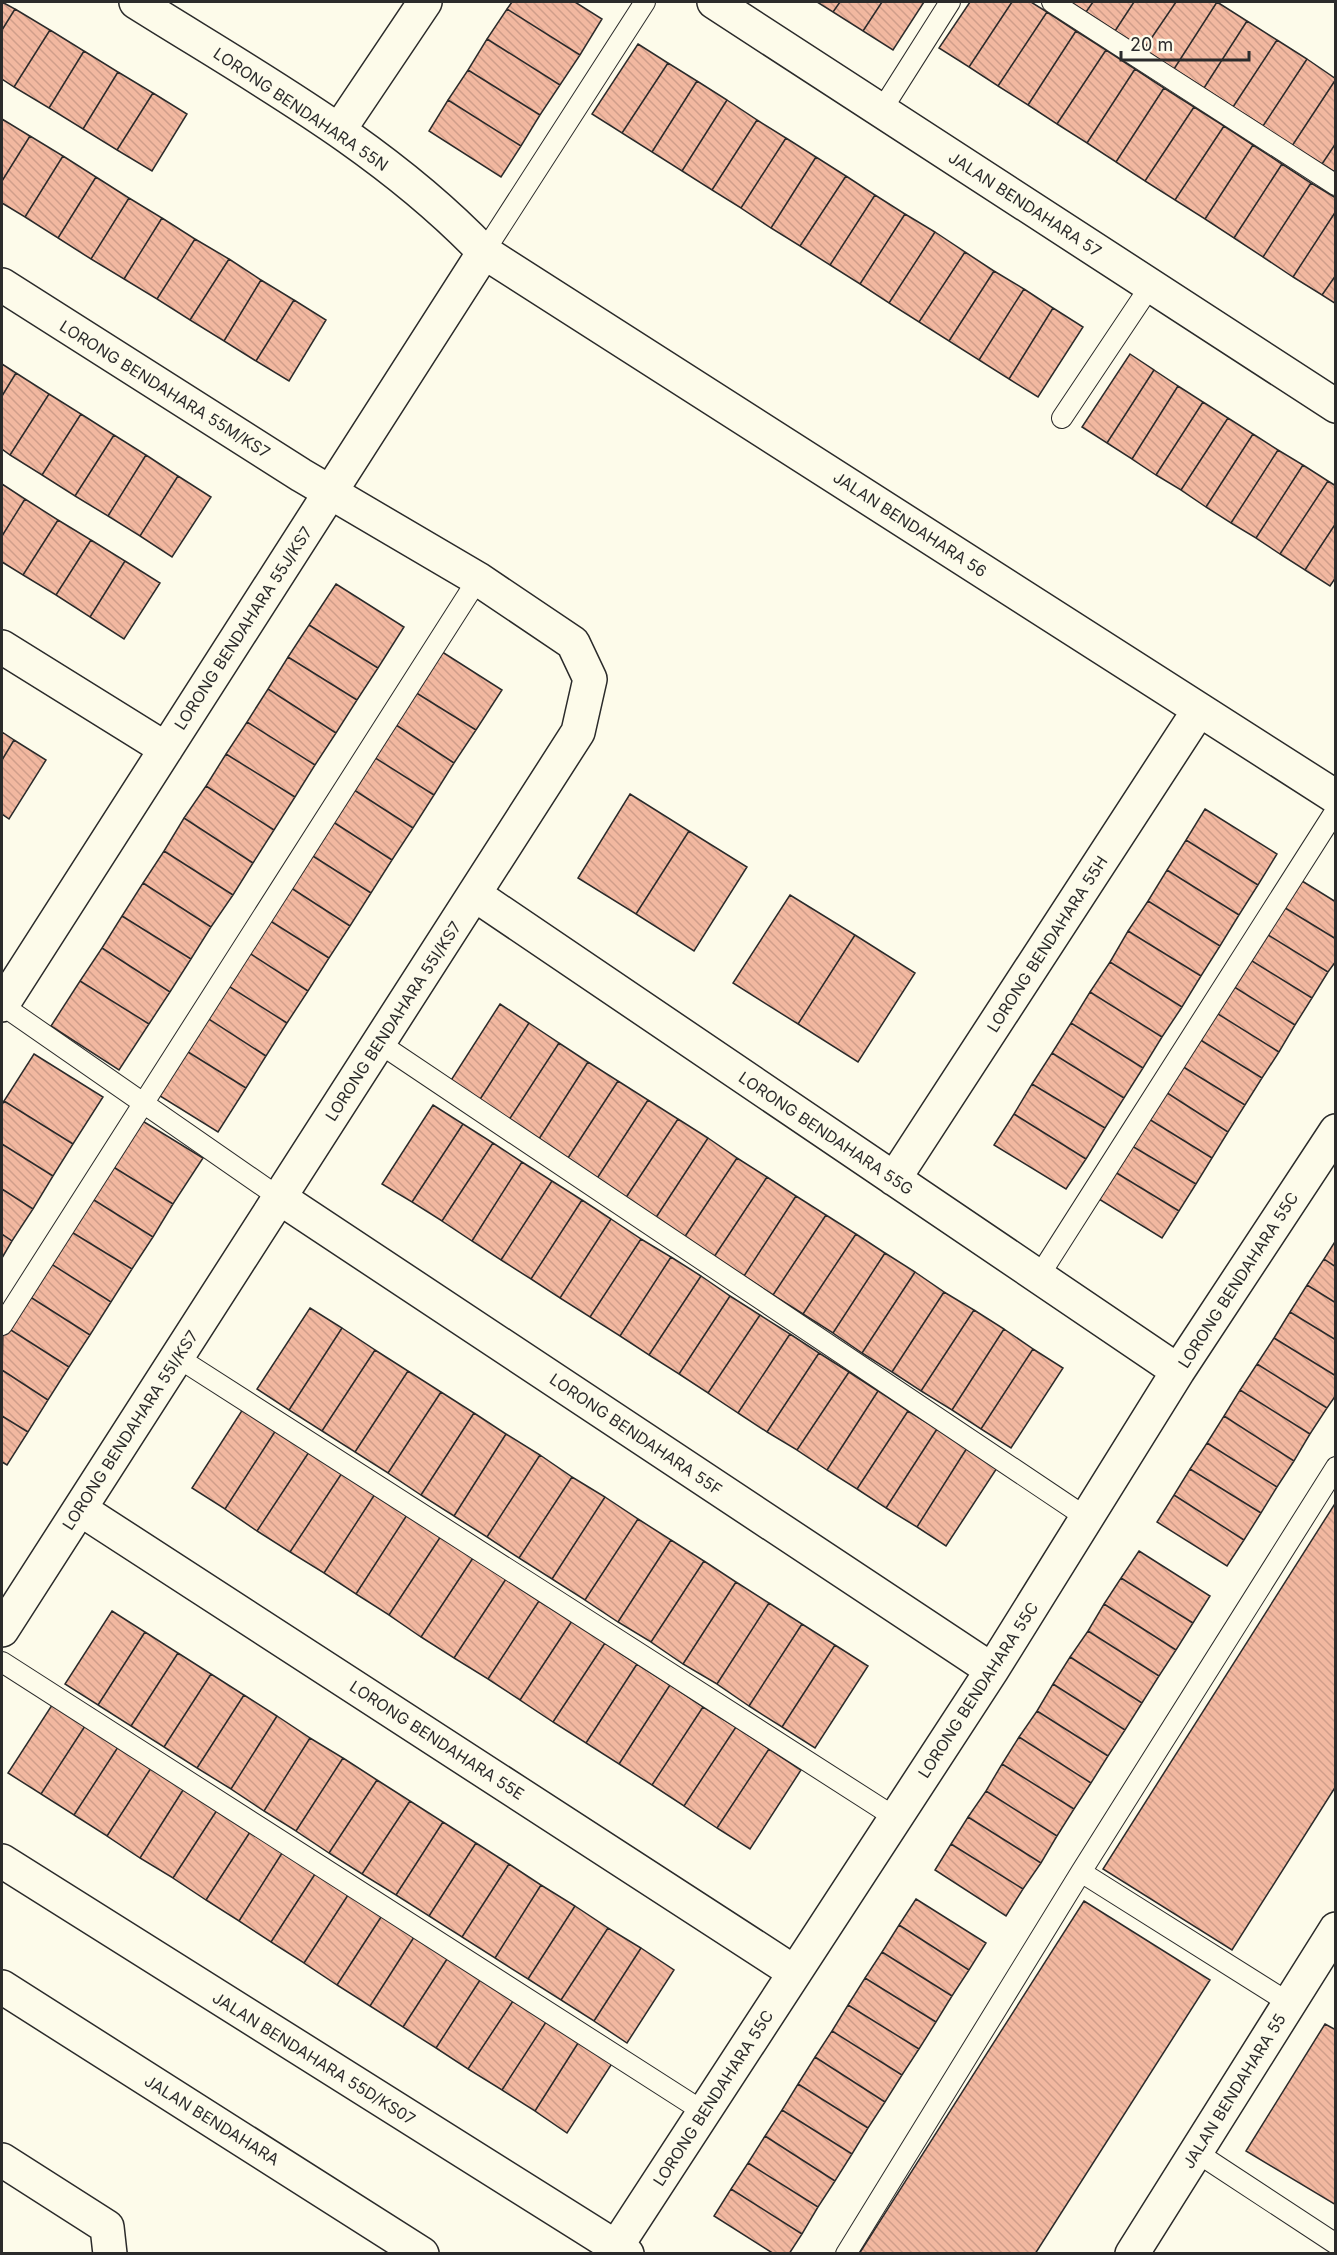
<svg xmlns="http://www.w3.org/2000/svg" width="1337" height="2255" font-family="Inter,sans-serif">
	<defs>
		<pattern id="building-back-hatch" width="6" height="6" patternUnits="userSpaceOnUse" patternTransform="scale(1.5)"><rect width="6" height="6" fill="#f2b8a0"/><path d="M-1 5l2 2M0 0l6 6M5-1l2 2" fill="none" stroke="#d09e8a"/></pattern>
	</defs>
	<rect width="100%" height="100%" fill="#fdfbea"/>
	<path fill="url(#building-back-hatch)" stroke="#2b2b2b" stroke-width="1.5" d="M2,2L15,9L2,30Z
		M512,2H575L602,19L580,55L507,9Z
		M817,2H840L833,12Z
		M840,2H882L863,31L833,12Z
		M882,2H924L893,50L863,31Z
		M970,2H1012L969,67L939,48Z
		M1012,2H1031L1047,12L998,86L969,67Z
		M1070,2H1093L1086,12Z
		M1093,2H1134L1115,31L1086,12Z
		M1134,2H1176L1144,49L1115,31Z
		M1176,2H1217L1174,69L1144,49Z
		M1217,2L1247,21L1204,88L1174,69Z
		M15,9L50,30L14,87L2,79V30Z
		M507,9L580,55L560,85L487,39Z
		M1047,12L1076,31L1028,105L998,86Z
		M1247,21L1277,40L1233,107L1204,88Z
		M50,30L84,51L49,108L14,87Z
		M1076,31L1106,50L1057,124L1028,105Z
		M487,39L560,85L540,115L468,70Z
		M1277,40L1307,59L1263,126L1233,107Z
		M638,44L668,63L622,133L592,114Z
		M1106,50L1135,69L1087,143L1057,124Z
		M84,51L118,72L83,129L49,108Z
		M1307,59L1336,79L1292,146L1263,126Z
		M668,63L697,81L652,152L622,133Z
		M1135,69L1164,88L1116,162L1087,143Z
		M468,70L540,115L521,146L448,100Z
		M118,72L153,93L117,150L83,129Z
		M1336,79V143L1322,164L1292,146Z
		M697,81L727,100L682,171L652,152Z
		M1164,88L1194,107L1145,181L1116,162Z
		M153,93L187,114L152,171L117,150Z
		M448,100L521,146L501,177L429,131Z
		M727,100L757,120L712,190L682,171Z
		M1194,107L1224,126L1175,200L1145,181Z
		M2,119L30,136L2,181Z
		M757,120L786,138L741,208L712,190Z
		M1224,126L1253,145L1205,219L1175,200Z
		M30,136L63,156L25,217L2,203V181Z
		M786,138L816,157L771,228L741,208Z
		M1336,143V173L1322,164Z
		M1253,145L1282,164L1234,238L1205,219Z
		M63,156L96,177L58,238L25,217Z
		M816,157L846,176L800,246L771,228Z
		M1282,164L1311,183L1263,257L1234,238Z
		M846,176L875,195L830,265L800,246Z
		M96,177L129,198L91,259L58,238Z
		M1311,183L1336,198V211L1293,277L1263,257Z
		M875,195L905,214L860,284L830,265Z
		M129,198L162,218L124,279L91,259Z
		M1336,211V275L1322,295L1293,277Z
		M905,214L935,232L889,303L860,284Z
		M162,218L195,239L157,299L124,279Z
		M935,232L965,252L919,322L889,303Z
		M195,239L229,259L190,320L157,299Z
		M965,252L994,271L949,341L919,322Z
		M229,259L261,280L224,341L190,320Z
		M994,271L1024,289L979,360L949,341Z
		M1336,275V304L1322,295Z
		M261,280L294,300L256,361L224,341Z
		M1024,289L1053,308L1009,379L979,360Z
		M294,300L326,320L289,381L256,361Z
		M1053,308L1083,327L1038,397L1009,379Z
		M1130,354L1154,370L1107,443L1082,427Z
		M2,364L16,373L2,396Z
		M1154,370L1178,386L1132,459L1107,443Z
		M16,373L49,394L10,455L2,449V396Z
		M1178,386L1203,402L1156,475L1132,459Z
		M49,394L81,414L42,475L10,455Z
		M1203,402L1228,418L1181,490L1156,475Z
		M81,414L114,435L75,496L42,475Z
		M1228,418L1253,434L1206,507L1181,490Z
		M1253,434L1278,450L1231,523L1206,507Z
		M114,435L146,455L108,516L75,496Z
		M1278,450L1303,465L1256,538L1231,523Z
		M146,455L178,476L140,536L108,516Z
		M1303,465L1328,481L1280,554L1256,538Z
		M178,476L211,497L172,557L140,536Z
		M1328,481L1336,486V523L1305,570L1280,554Z
		M2,484L25,499L2,536Z
		M25,499L58,520L23,575L2,562V536Z
		M58,520L91,540L56,595L23,575Z
		M1336,523V577L1330,586L1305,570Z
		M91,540L125,561L90,617L56,595Z
		M125,561L160,583L124,639L90,617Z
		M336,584L404,627L378,668L309,625Z
		M309,625L378,668L357,700L288,657Z
		M436,648L502,690L476,730L410,689Z
		M288,657L357,700L336,733L268,689Z
		M268,689L336,733L315,765L247,722Z
		M410,689L476,730L454,763L390,721Z
		M390,721L454,763L434,795L369,754Z
		M247,722L315,765L295,797L226,754Z
		M2,732L14,740L2,760Z
		M14,740L46,760L9,819L2,814V760Z
		M226,754L295,797L274,830L206,786Z
		M369,754L434,795L413,828L348,786Z
		M206,786L274,830L253,863L184,818Z
		M348,786L413,828L392,860L327,818Z
		M630,794L689,831L636,914L578,878Z
		M1205,809L1277,854L1258,885L1186,840Z
		M184,818L253,863L233,895L164,851Z
		M327,818L392,860L371,893L305,851Z
		M689,831L747,867L694,951L636,914Z
		M1186,840L1258,885L1239,915L1167,870Z
		M164,851L233,895L211,927L143,883Z
		M305,851L371,893L350,926L285,884Z
		M1167,870L1239,915L1220,946L1148,901Z
		M1294,876L1336,902V939L1277,903Z
		M143,883L211,927L191,959L122,916Z
		M285,884L350,926L329,958L264,917Z
		M790,895L855,935L798,1024L733,983Z
		M1148,901L1220,946L1201,976L1128,931Z
		M1277,903L1336,939V961L1328,972L1260,930Z
		M122,916L191,959L170,992L102,948Z
		M264,917L329,958L308,991L243,949Z
		M1260,930L1328,972L1312,998L1244,956Z
		M1128,931L1201,976L1182,1007L1110,962Z
		M855,935L915,973L858,1062L798,1024Z
		M102,948L170,992L149,1024L80,981Z
		M243,949L308,991L287,1023L222,982Z
		M1244,956L1312,998L1295,1025L1228,983Z
		M1110,962L1182,1007L1162,1037L1090,992Z
		M80,981L149,1024L119,1070L51,1026Z
		M222,982L287,1023L266,1056L201,1014Z
		M1228,983L1295,1025L1279,1052L1210,1009Z
		M1090,992L1162,1037L1143,1068L1071,1023Z
		M500,1004L529,1023L477,1104L448,1085Z
		M1210,1009L1279,1052L1262,1078L1194,1036Z
		M201,1014L266,1056L246,1088L180,1047Z
		M529,1023L559,1043L507,1123L477,1104Z
		M1071,1023L1143,1068L1124,1098L1052,1053Z
		M1194,1036L1262,1078L1245,1105L1177,1063Z
		M559,1043L588,1062L537,1142L507,1123Z
		M180,1047L246,1088L218,1132L152,1091Z
		M1052,1053L1124,1098L1105,1128L1032,1084Z
		M34,1054L103,1097L73,1144L4,1101Z
		M588,1062L618,1081L566,1161L537,1142Z
		M1177,1063L1245,1105L1228,1132L1161,1089Z
		M618,1081L648,1100L596,1180L566,1161Z
		M1032,1084L1105,1128L1086,1159L1014,1114Z
		M1161,1089L1228,1132L1212,1158L1144,1116Z
		M648,1100L678,1119L625,1199L596,1180Z
		M4,1101L73,1144L53,1176L2,1144V1105Z
		M433,1105L463,1124L412,1202L382,1184Z
		M1014,1114L1086,1159L1066,1189L994,1145Z
		M1144,1116L1212,1158L1196,1184L1127,1143Z
		M136,1117L203,1158L173,1204L107,1163Z
		M678,1119L708,1138L655,1219L625,1199Z
		M463,1124L493,1143L442,1221L412,1202Z
		M708,1138L737,1158L684,1238L655,1219Z
		M493,1143L522,1162L472,1241L442,1221Z
		M1127,1143L1196,1184L1179,1211L1110,1169Z
		M2,1144L53,1176L33,1209L2,1189Z
		M737,1158L767,1177L714,1257L684,1238Z
		M522,1162L552,1181L501,1260L472,1241Z
		M107,1163L173,1204L153,1237L86,1195Z
		M1110,1169L1179,1211L1162,1238L1094,1196Z
		M767,1177L796,1196L744,1276L714,1257Z
		M552,1181L582,1200L531,1279L501,1260Z
		M2,1189L33,1209L12,1241L2,1234Z
		M86,1195L153,1237L132,1269L65,1228Z
		M796,1196L826,1215L773,1295L744,1276Z
		M582,1200L611,1219L560,1298L531,1279Z
		M826,1215L856,1234L803,1314L773,1295Z
		M611,1219L641,1239L590,1317L560,1298Z
		M65,1228L132,1269L111,1302L45,1260Z
		M2,1234L12,1241L2,1258Z
		M856,1234L885,1253L833,1333L803,1314Z
		M641,1239L671,1257L620,1336L590,1317Z
		M1336,1240V1267L1324,1259Z
		M885,1253L915,1272L862,1353L833,1333Z
		M671,1257L701,1276L649,1355L620,1336Z
		M1324,1259L1336,1267V1303L1307,1285Z
		M45,1260L111,1302L90,1335L24,1293Z
		M915,1272L944,1292L892,1372L862,1353Z
		M701,1276L730,1296L679,1374L649,1355Z
		M1307,1285L1336,1303V1340L1290,1312Z
		M944,1292L974,1310L921,1391L892,1372Z
		M24,1293L90,1335L69,1367L3,1325Z
		M730,1296L760,1315L708,1393L679,1374Z
		M310,1308L342,1328L289,1410L257,1389Z
		M974,1310L1004,1329L952,1410L921,1391Z
		M1290,1312L1336,1340V1376L1274,1338Z
		M760,1315L790,1334L738,1413L708,1393Z
		M3,1325L69,1367L48,1400L2,1370Z
		M342,1328L375,1350L322,1431L289,1410Z
		M1004,1329L1033,1349L981,1429L952,1410Z
		M790,1334L819,1353L767,1432L738,1413Z
		M1274,1338L1336,1376V1395L1327,1408L1257,1364Z
		M1033,1349L1063,1368L1011,1448L981,1429Z
		M375,1350L408,1371L355,1452L322,1431Z
		M819,1353L849,1372L797,1450L767,1432Z
		M1257,1364L1327,1408L1310,1434L1240,1390Z
		M2,1370L48,1400L28,1432L2,1416Z
		M408,1371L441,1392L388,1473L355,1452Z
		M849,1372L878,1391L827,1470L797,1450Z
		M1240,1390L1310,1434L1294,1461L1224,1416Z
		M878,1391L908,1411L857,1489L827,1470Z
		M441,1392L474,1413L421,1495L388,1473Z
		M243,1409L276,1430L225,1509L192,1488Z
		M908,1411L937,1429L886,1508L857,1489Z
		M474,1413L506,1434L454,1516L421,1495Z
		M2,1416L28,1432L7,1465L2,1462Z
		M1224,1416L1294,1461L1277,1487L1207,1443Z
		M937,1429L967,1448L917,1527L886,1508Z
		M276,1430L309,1452L257,1531L225,1509Z
		M506,1434L540,1455L487,1537L454,1516Z
		M1207,1443L1277,1487L1261,1513L1190,1469Z
		M967,1448L997,1468L946,1546L917,1527Z
		M309,1452L342,1473L290,1552L257,1531Z
		M540,1455L572,1477L519,1558L487,1537Z
		M1190,1469L1261,1513L1244,1540L1174,1495Z
		M342,1473L375,1494L324,1573L290,1552Z
		M572,1477L605,1497L552,1579L519,1558Z
		M375,1494L407,1515L356,1594L324,1573Z
		M1174,1495L1244,1540L1227,1566L1157,1522Z
		M605,1497L638,1519L585,1600L552,1579Z
		M1336,1502V1786L1232,1950L1103,1869Z
		M407,1515L441,1536L389,1615L356,1594Z
		M638,1519L671,1540L618,1622L585,1600Z
		M441,1536L473,1558L421,1637L389,1615Z
		M671,1540L704,1561L651,1642L618,1622Z
		M1139,1551L1210,1596L1193,1623L1121,1578Z
		M473,1558L506,1579L454,1658L421,1637Z
		M704,1561L736,1582L683,1664L651,1642Z
		M1121,1578L1193,1623L1176,1650L1104,1604Z
		M506,1579L539,1601L488,1679L454,1658Z
		M736,1582L769,1603L717,1684L683,1664Z
		M539,1601L572,1621L520,1700L488,1679Z
		M769,1603L802,1624L749,1706L717,1684Z
		M1104,1604L1176,1650L1159,1676L1088,1631Z
		M112,1611L145,1632L98,1705L65,1684Z
		M572,1621L605,1643L553,1722L520,1700Z
		M802,1624L835,1645L782,1727L749,1706Z
		M1088,1631L1159,1676L1142,1703L1070,1657Z
		M145,1632L178,1653L131,1726L98,1705Z
		M605,1643L637,1664L586,1743L553,1722Z
		M835,1645L868,1666L815,1748L782,1727Z
		M178,1653L211,1674L164,1747L131,1726Z
		M1070,1657L1142,1703L1125,1730L1053,1684Z
		M637,1664L670,1685L619,1764L586,1743Z
		M211,1674L244,1695L197,1768L164,1747Z
		M1053,1684L1125,1730L1108,1756L1037,1711Z
		M670,1685L703,1707L652,1785L619,1764Z
		M244,1695L277,1716L231,1789L197,1768Z
		M54,1702L87,1723L41,1794L8,1773Z
		M703,1707L736,1727L684,1806L652,1785Z
		M1037,1711L1108,1756L1091,1783L1019,1737Z
		M277,1716L310,1738L264,1811L231,1789Z
		M87,1723L120,1744L74,1815L41,1794Z
		M736,1727L769,1749L717,1828L684,1806Z
		M1019,1737L1091,1783L1074,1809L1002,1764Z
		M310,1738L343,1758L296,1831L264,1811Z
		M120,1744L153,1765L107,1836L74,1815Z
		M769,1749L801,1770L750,1849L717,1828Z
		M343,1758L377,1780L329,1853L296,1831Z
		M1002,1764L1074,1809L1057,1836L986,1791Z
		M153,1765L185,1787L140,1858L107,1836Z
		M377,1780L410,1801L362,1874L329,1853Z
		M185,1787L219,1807L173,1878L140,1858Z
		M986,1791L1057,1836L1041,1863L968,1817Z
		M410,1801L443,1822L396,1895L362,1874Z
		M219,1807L252,1829L206,1900L173,1878Z
		M968,1817L1041,1863L1023,1889L951,1844Z
		M443,1822L476,1843L429,1916L396,1895Z
		M252,1829L284,1850L239,1921L206,1900Z
		M476,1843L509,1864L462,1937L429,1916Z
		M951,1844L1023,1889L1006,1916L935,1870Z
		M284,1850L317,1871L271,1942L239,1921Z
		M509,1864L541,1885L495,1958L462,1937Z
		M317,1871L350,1892L304,1963L271,1942Z
		M541,1885L575,1906L528,1979L495,1958Z
		M350,1892L383,1914L337,1985L304,1963Z
		M916,1899L986,1943L969,1970L899,1925Z
		M1084,1901L1210,1980L1035,2254H859Z
		M575,1906L608,1928L561,2000L528,1979Z
		M383,1914L416,1934L370,2006L337,1985Z
		M899,1925L969,1970L952,1996L882,1952Z
		M608,1928L641,1948L594,2021L561,2000Z
		M416,1934L449,1956L403,2027L370,2006Z
		M641,1948L674,1970L627,2043L594,2021Z
		M882,1952L952,1996L936,2022L865,1978Z
		M449,1956L482,1977L436,2048L403,2027Z
		M482,1977L515,1998L468,2069L436,2048Z
		M865,1978L936,2022L919,2049L848,2005Z
		M515,1998L548,2019L502,2090L468,2069Z
		M848,2005L919,2049L902,2075L832,2031Z
		M548,2019L580,2040L535,2111L502,2090Z
		M1325,2024L1336,2030V2205L1246,2151Z
		M832,2031L902,2075L885,2102L815,2057Z
		M580,2040L613,2062L567,2133L535,2111Z
		M815,2057L885,2102L868,2128L798,2084Z
		M798,2084L868,2128L852,2154L782,2110Z
		M782,2110L852,2154L835,2181L765,2136Z
		M765,2136L835,2181L818,2207L748,2163Z
		M748,2163L818,2207L802,2234L731,2189Z
		M731,2189L802,2234L789,2254H774L714,2216Z"/>
	<g fill="none" stroke-linecap="round" stroke-linejoin="round">
		<defs>
			<path id="service" d="M1052,2L1336,185
				M881,111L950,2
				M484,252L645,2
				M1062,418L1151,285
				M2,1005L280,1198
				M379,1043L1087,1518
				M1039,1276L1336,810
				M2,1325L478,579
				M177,1357L896,1818
				M2,1662L704,2112
				M1081,1872L1289,2003
				M1196,2152L1336,2244
				M846,2254L1081,1872L1336,1467"/>
			<path id="minor" d="M136,2C257,78 385,148 484,252L1336,797
				M714,2L1336,406
				M339,130L425,2
				M2,285L301,475L478,579L573,643L590,679L578,732L2,1630
				M2,647L166,749
				M474,894L1178,1371
				M2,1005L484,252
				M894,1179L1199,710
				M280,1198L992,1670
				M80,1509L794,1972
				M2,1861L627,2254
				M2,1987L422,2254
				M2,2160L107,2227L110,2254
				M616,2247L992,1670L1178,1371L1336,1131
				M1132,2254L1336,1929"/>
		</defs>
		<use href="#service" stroke="#2b2b2b" stroke-width="22"/>
		<use href="#minor" stroke="#2b2b2b" stroke-width="36"/>
		<use href="#service" stroke="#fdfbea" stroke-width="20"/>
		<use href="#minor" stroke="#fdfbea" stroke-width="33"/>
	</g>
	<g text-anchor="middle" stroke-width="4.5" stroke-linejoin="round" paint-order="stroke">
		<g font-size="16" fill="#2b2b2b" stroke="#fdfbea">
			<text transform="translate(301 109) rotate(34)" y="6">LORONG BENDAHARA 55N</text>
			<text transform="translate(1025 204) rotate(33)" y="6">JALAN BENDAHARA 57</text>
			<text transform="translate(165 389) rotate(32)" y="6">LORONG BENDAHARA 55M/KS7</text>
			<text transform="translate(910 524) rotate(33)" y="6">JALAN BENDAHARA 56</text>
			<text transform="translate(243 628) rotate(-57)" y="6">LORONG BENDAHARA 55J/KS7</text>
			<text transform="translate(1047 944) rotate(-57)" y="6">LORONG BENDAHARA 55H</text>
			<text transform="translate(393 1021) rotate(-57)" y="6">LORONG BENDAHARA 55I/KS7</text>
			<text transform="translate(826 1133) rotate(34)" y="6">LORONG BENDAHARA 55G</text>
			<text transform="translate(1238 1280) rotate(-57)" y="6">LORONG BENDAHARA 55C</text>
			<text transform="translate(130 1430) rotate(-57)" y="6">LORONG BENDAHARA 55I/KS7</text>
			<text transform="translate(636 1434) rotate(34)" y="6">LORONG BENDAHARA 55F</text>
			<text transform="translate(978 1690) rotate(-57)" y="6">LORONG BENDAHARA 55C</text>
			<text transform="translate(437 1740) rotate(33)" y="6">LORONG BENDAHARA 55E</text>
			<text transform="translate(314 2058) rotate(32)" y="6">JALAN BENDAHARA 55D/KS07</text>
			<text transform="translate(1234 2091) rotate(-58)" y="6">JALAN BENDAHARA 55</text>
			<text transform="translate(713 2098) rotate(-57)" y="6">LORONG BENDAHARA 55C</text>
			<text transform="translate(212 2120) rotate(32)" y="6">JALAN BENDAHARA</text>
		</g>
	</g>
	<rect width="1337" height="2255" fill="none" stroke="#2b2b2b" stroke-width="6"/>
	<path d="M1121 51v9h128v-9" fill="none" stroke="#2b2b2b" stroke-width="3"/>
	<text x="1130" y="51" font-size="18" fill="#2b2b2b" stroke="#fdfbea" stroke-width="4.5" paint-order="stroke">20 m</text>
</svg>
